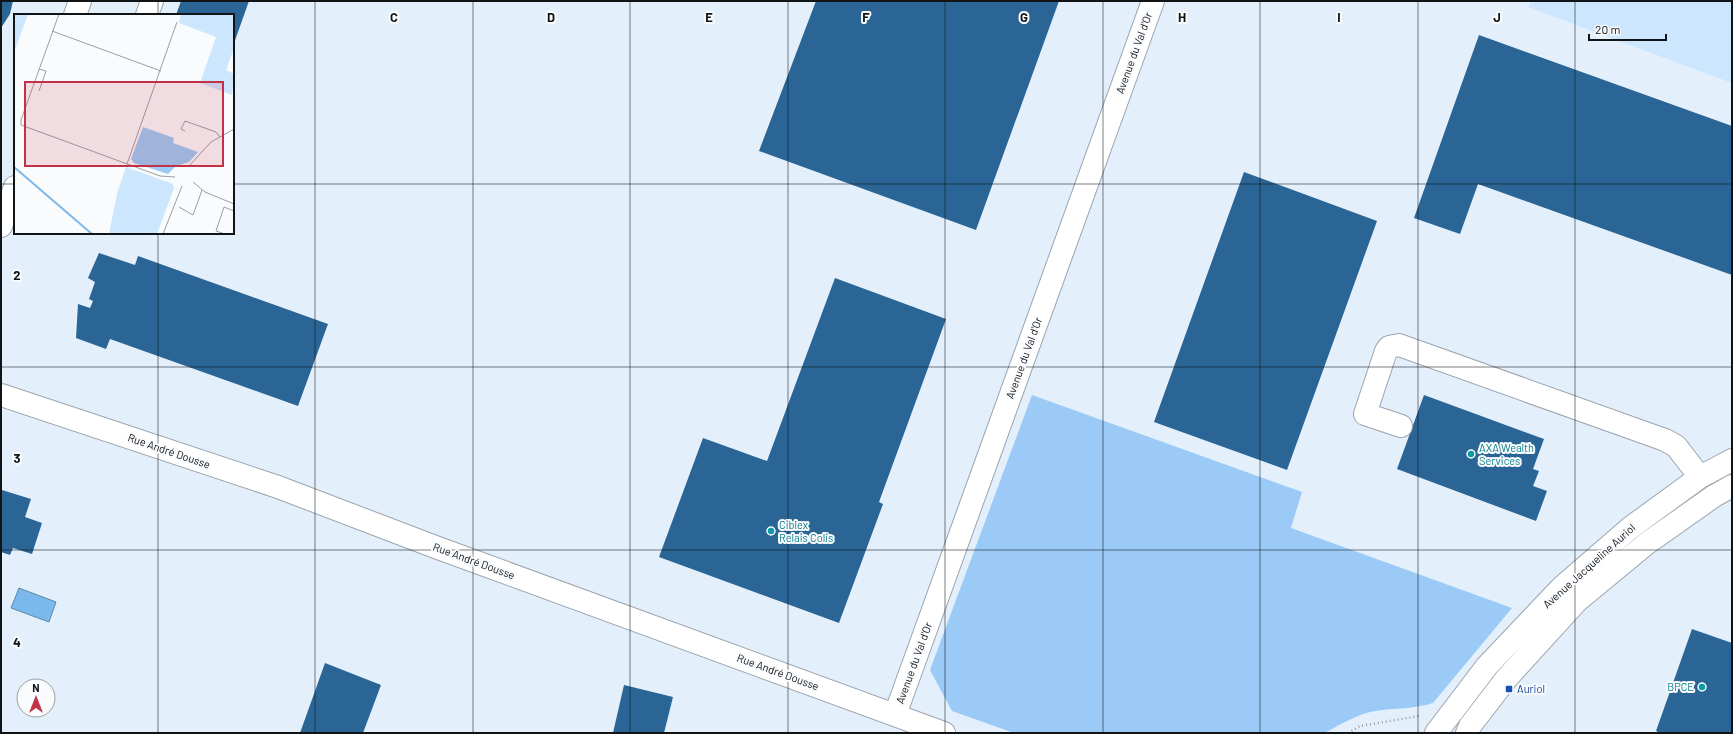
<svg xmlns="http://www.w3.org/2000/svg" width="1733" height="734" font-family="Barlow,sans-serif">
	<rect width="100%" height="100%" fill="#f9fbfd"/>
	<path fill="#e3f0fc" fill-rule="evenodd" d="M1,1H1732V733H1ZM15,15H233V233H15ZM24,686H48V710H24Z"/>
	<path fill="#cce6fe" d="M1531,1H1732V83L1528,7Z"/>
	<path fill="#9acaf5" d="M1032,395L1302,492L1291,528L1512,608L1433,703C1414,709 1395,708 1375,711C1357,714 1340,725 1324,733H1014L952,711L930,670Z"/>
	<path fill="#7bb9ed" stroke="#5b88ad" d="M19,588L56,602L49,622L11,608Z"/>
	<path fill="#2a6595" d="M1,1H13L10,14L1,28Z
		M181,1H249L233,46V15H176Z
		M816,1H1059L976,230L759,151Z
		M1479,35L1732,126V275L1478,184L1460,234L1414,218Z
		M1244,172L1377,221L1287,470L1154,422Z
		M99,253L135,265L138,256L328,324L298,406L110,339L106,349L76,338L78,304L90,308L93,301L89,299L95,282L88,278Z
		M835,278L946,319L879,502L883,504L839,623L659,557L703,438L767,461Z
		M1424,395L1544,439L1533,469L1539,471L1533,486L1547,491L1536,521L1397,469Z
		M2,490L31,499L25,517L42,523L32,554L13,548L10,555L1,552Z
		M1692,629L1732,643V733H1661L1656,731Z
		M325,663L381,685L363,733H300Z
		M624,685L673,697L664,733H613Z"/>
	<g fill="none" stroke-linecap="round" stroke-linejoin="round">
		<defs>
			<path id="minor" d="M75,15L80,1
				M147,15L152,1
				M1,226L15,187
				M1,395L278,487L438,548L944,733
				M1401,426L1365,414L1386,351L1389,347L1399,345L1665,440L1676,446L1700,477
				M895,715L1153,1
				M1436,733L1487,666L1562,587L1630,528L1700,477L1732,460
				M1467,733L1470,726L1506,679L1577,601L1646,544L1714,496L1732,486"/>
		</defs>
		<use href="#minor" stroke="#9ba4ad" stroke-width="24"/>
		<path stroke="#989a9c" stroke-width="2.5" stroke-dasharray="1 3" stroke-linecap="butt" d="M1348,733L1360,726L1419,716"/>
		<use href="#minor" stroke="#fff" stroke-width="22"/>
	</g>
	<path fill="none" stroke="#111417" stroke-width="1" stroke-opacity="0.55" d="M158,1V15M315,1V733M473,1V733M630,1V733M788,1V733M945,1V733M1103,1V733M1260,1V733M1418,1V733M1575,1V733M1,184H15M233,184H1732M158,233V733M1,367H1732M1,550H1732"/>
	<g fill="#0f9aa8" stroke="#f9fbfd" stroke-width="1.5">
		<circle cx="1471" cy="454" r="4"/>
		<circle cx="771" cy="531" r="4"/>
		<circle cx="1702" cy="687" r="4"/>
	</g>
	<rect fill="#1a4fb4" stroke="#f9fbfd" stroke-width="1.5" x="1505" y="685" width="8" height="8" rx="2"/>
	<g text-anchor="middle" stroke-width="4" stroke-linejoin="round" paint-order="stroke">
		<g font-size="11" fill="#111417" stroke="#f9fbfd">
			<text transform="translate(1134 53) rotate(-70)" y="4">Avenue du Val d'Or</text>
			<text transform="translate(1024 358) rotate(-70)" y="4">Avenue du Val d'Or</text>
			<text transform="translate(169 451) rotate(19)" y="4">Rue André Dousse</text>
			<text transform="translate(474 561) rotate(20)" y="4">Rue André Dousse</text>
			<text transform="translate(1589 566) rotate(-42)" y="4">Avenue Jacqueline Auriol</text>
			<text transform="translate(914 663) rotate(-70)" y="4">Avenue du Val d'Or</text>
			<text transform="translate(778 672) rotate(20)" y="4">Rue André Dousse</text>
		</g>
		<g font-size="11" fill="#0d838f" stroke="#f9fbfd" text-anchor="start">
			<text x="1479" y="452">AXA Wealth<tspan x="1479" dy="13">Services</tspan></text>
			<text x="779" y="529">Ciblex<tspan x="779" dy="13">Relais Colis</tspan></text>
			<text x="1694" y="691" text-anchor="end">BPCE</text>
		</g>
		<g font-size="11" fill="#164399" stroke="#f9fbfd" text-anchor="start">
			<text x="1517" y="693">Auriol</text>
		</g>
	</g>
	<g transform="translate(14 14)">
		<rect width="220" height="220" fill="#f9fbfd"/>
		<path d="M0,0H14L0,39ZM167,0H220V34L212,56L220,60L218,81L186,69L202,23L165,9ZM112,153L159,170L160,174L143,220H95L103,180Z" fill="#cce6fe"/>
		<path d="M129,113L160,124L159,129L184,138L175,148L162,152L154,160L120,149L117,145Z" fill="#9acaf5"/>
		<path fill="none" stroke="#7bb9ed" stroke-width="2" d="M0,153L78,220"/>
		<path fill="none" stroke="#9c9fa1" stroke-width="1" d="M45,0L7,106V111L146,162L161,163M38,17L147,57M25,55L32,57L25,77M171,117L167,115L171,107L202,118L206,123M113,150L163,8M174,153L197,128L220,115M179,168L191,178L220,190M165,193L179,201L188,176M149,220L168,172M211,220L202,217L210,193L220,197"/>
		<path fill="#c13147" fill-opacity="0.15" stroke="#c13147" stroke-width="2" d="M11,68H209V152H11Z"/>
		<rect width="220" height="220" fill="none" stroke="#111417" stroke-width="2"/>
	</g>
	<g font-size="13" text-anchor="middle" font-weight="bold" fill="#111417" stroke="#f9fbfd" stroke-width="4" stroke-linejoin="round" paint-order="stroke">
		<text x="394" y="22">C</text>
		<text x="551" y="22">D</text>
		<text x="709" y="22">E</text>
		<text x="866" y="22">F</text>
		<text x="1024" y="22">G</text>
		<text x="1182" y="22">H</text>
		<text x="1339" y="22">I</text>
		<text x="1497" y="22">J</text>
		<text x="17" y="280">2</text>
		<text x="17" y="463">3</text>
		<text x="17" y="647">4</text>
	</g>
	<rect width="1733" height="734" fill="none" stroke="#111417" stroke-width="4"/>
	<g transform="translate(36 698)"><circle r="19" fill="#f9fbfd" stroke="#9c9fa1"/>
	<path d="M0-3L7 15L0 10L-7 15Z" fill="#c13147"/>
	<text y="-6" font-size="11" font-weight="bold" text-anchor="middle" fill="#111417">N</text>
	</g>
	<path d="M1589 34v6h77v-6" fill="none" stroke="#111417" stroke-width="2"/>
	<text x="1595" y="34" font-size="12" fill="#111417" stroke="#f9fbfd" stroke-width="3" paint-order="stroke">20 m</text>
</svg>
